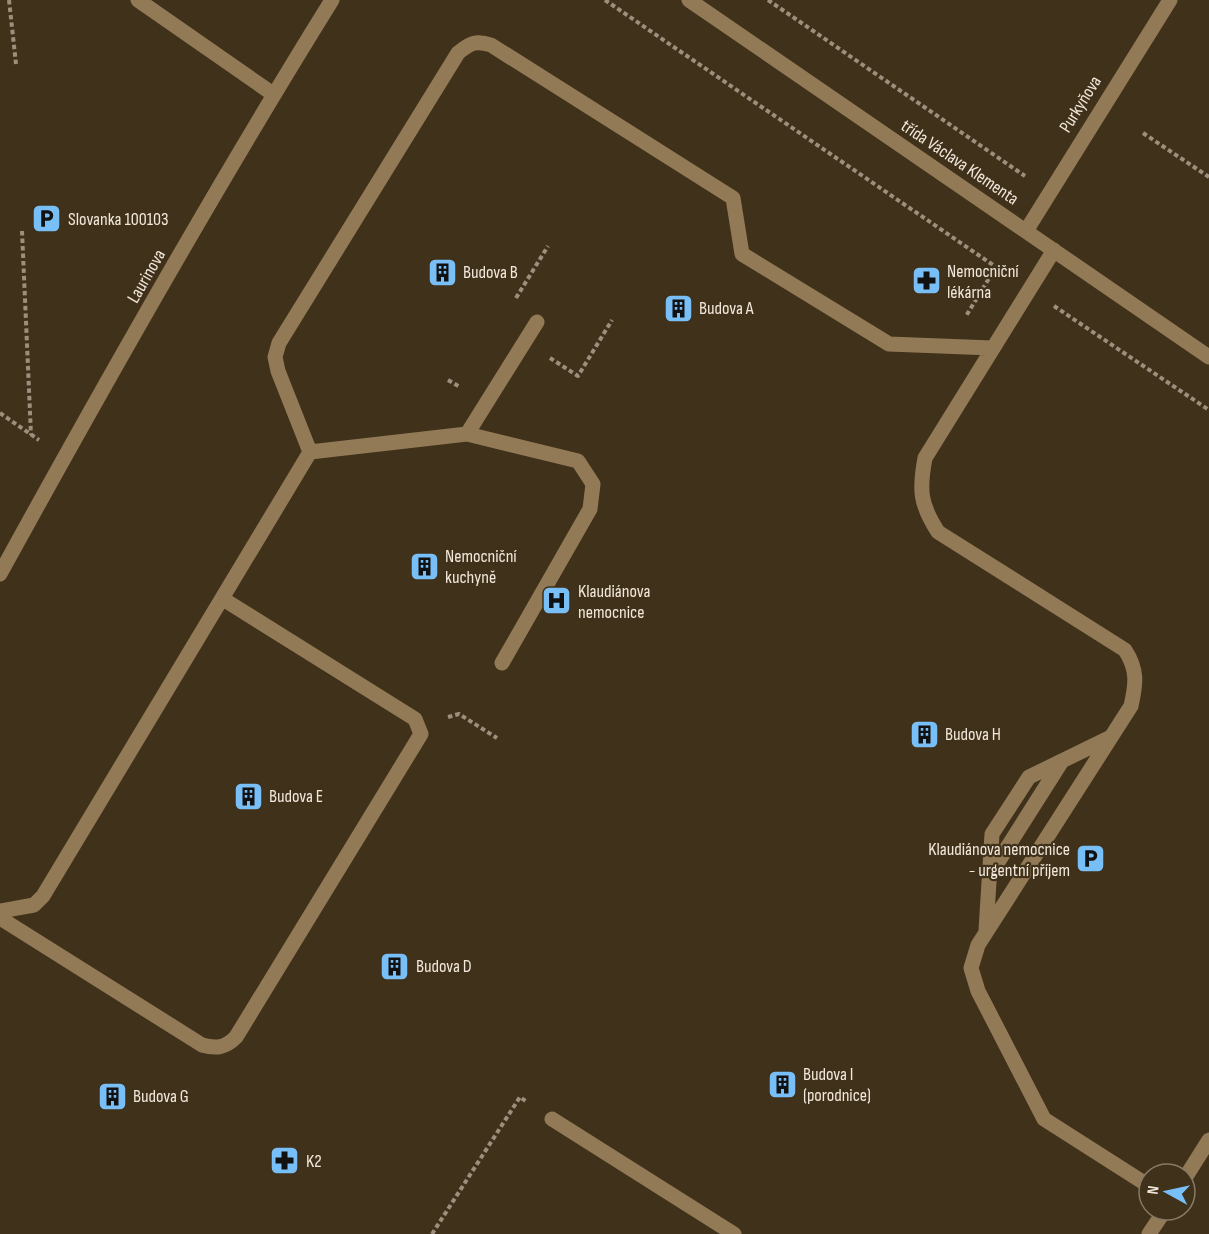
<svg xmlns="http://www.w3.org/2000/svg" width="1209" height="1234" font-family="'Sofia Sans Condensed',sans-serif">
	<rect width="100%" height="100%" fill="#40311a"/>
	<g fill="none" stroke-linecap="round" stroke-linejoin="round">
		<path stroke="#9c8f7e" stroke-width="4" stroke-dasharray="4.5 3" stroke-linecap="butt" d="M9,0L16,64
			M605,0L996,267L966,316
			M768,0L1025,176
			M1143,133L1209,177
			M22,231L31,435
			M516,298L548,246
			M1054,306L1209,410
			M550,358L578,376L612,320
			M448,380L460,387
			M0,413L39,440
			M448,717L459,714L497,738
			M432,1234L520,1097L527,1102"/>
		<path stroke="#937a57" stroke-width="15" d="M138,0L273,94
			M689,0L1209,357
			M1026,231L1170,0
			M1054,250L925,458C919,490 920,504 938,532L1125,650C1138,670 1136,684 1131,706L978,945L971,968L978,991L1044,1119L1149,1186
			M467,434L578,461L593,484L590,509L502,663
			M310,452L467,434L537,322
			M0,574C106,381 215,188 332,0
			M991,873L1062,761
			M0,911L34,905L43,896L310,452L278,371L275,357L279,343L458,53C470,43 476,40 491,45L733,198L742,254L889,344L992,348
			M0,918L202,1045C216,1049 225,1048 236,1037L421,734L415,719L223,599
			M986,930L992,834L1018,794L1029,777L1111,737
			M552,1119L734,1234
			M1185,1178L1209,1140
			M1149,1234L1165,1210"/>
	</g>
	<defs>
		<symbol id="parking-square" viewBox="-11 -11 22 22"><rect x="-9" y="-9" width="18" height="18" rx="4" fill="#78bff7" stroke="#40311a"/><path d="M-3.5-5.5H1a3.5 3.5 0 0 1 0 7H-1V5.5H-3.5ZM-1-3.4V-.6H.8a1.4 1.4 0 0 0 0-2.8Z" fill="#111"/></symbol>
		<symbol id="building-square" viewBox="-11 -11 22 22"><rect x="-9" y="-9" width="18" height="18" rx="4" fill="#78bff7" stroke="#40311a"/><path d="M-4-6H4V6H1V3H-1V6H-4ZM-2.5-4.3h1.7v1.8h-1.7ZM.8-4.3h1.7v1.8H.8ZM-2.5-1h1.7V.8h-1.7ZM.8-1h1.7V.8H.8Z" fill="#111"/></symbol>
		<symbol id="pharmacy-square" viewBox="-11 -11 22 22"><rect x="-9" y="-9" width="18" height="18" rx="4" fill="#78bff7" stroke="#40311a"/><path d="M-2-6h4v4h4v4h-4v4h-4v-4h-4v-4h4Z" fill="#111"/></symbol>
		<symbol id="hospital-square" viewBox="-11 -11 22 22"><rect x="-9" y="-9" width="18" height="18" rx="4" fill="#78bff7" stroke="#40311a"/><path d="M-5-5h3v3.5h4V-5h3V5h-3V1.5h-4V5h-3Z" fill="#111"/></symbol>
	</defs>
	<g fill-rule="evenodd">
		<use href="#parking-square" x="30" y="202" width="33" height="33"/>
		<use href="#building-square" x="426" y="256" width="33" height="33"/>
		<use href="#pharmacy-square" x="910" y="264" width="33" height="33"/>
		<use href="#building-square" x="662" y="292" width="33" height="33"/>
		<use href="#building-square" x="408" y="550" width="33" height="33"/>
		<use href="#hospital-square" x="540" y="584" width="33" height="33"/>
		<use href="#building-square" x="908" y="718" width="33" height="33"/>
		<use href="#building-square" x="232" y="780" width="33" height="33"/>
		<use href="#parking-square" x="1074" y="842" width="33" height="33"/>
		<use href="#building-square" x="378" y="950" width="33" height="33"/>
		<use href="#building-square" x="766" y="1068" width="33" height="33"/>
		<use href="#building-square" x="96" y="1080" width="33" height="33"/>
		<use href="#pharmacy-square" x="268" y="1144" width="33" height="33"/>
	</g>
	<g text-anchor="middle" stroke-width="4.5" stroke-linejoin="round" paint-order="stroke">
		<g font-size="18" fill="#f1e7da" stroke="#40311a">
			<text transform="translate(1080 104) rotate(-58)" y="6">Purkyňova</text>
			<text transform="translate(960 162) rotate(34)" y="6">třída Václava Klementa</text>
			<text transform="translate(146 276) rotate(-60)" y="6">Laurinova</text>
		</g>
		<g font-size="18" fill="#f1e7da" stroke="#40311a" text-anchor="start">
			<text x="68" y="225">Slovanka 100103</text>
			<text x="947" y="277">Nemocniční<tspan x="947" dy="21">lékárna</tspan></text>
			<text x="463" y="278">Budova B</text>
			<text x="699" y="314">Budova A</text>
			<text x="445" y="562">Nemocniční<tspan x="445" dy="21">kuchyně</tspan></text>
			<text x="578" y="597">Klaudiánova<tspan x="578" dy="21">nemocnice</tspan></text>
			<text x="945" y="740">Budova H</text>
			<text x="269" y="802">Budova E</text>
			<text x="1070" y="855" text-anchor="end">Klaudiánova nemocnice<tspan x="1070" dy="21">- urgentní příjem</tspan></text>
			<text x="416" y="972">Budova D</text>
			<text x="803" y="1080">Budova I<tspan x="803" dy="21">(porodnice)</tspan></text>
			<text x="133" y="1102">Budova G</text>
			<text x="306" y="1167">K2</text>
		</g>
	</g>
	<g transform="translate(1167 1192) rotate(278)"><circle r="28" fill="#40311a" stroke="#877a67" stroke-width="1.5"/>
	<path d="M0-4.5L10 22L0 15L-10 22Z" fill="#78bff7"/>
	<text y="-9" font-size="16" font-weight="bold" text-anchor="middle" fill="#f1e7da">N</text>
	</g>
</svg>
